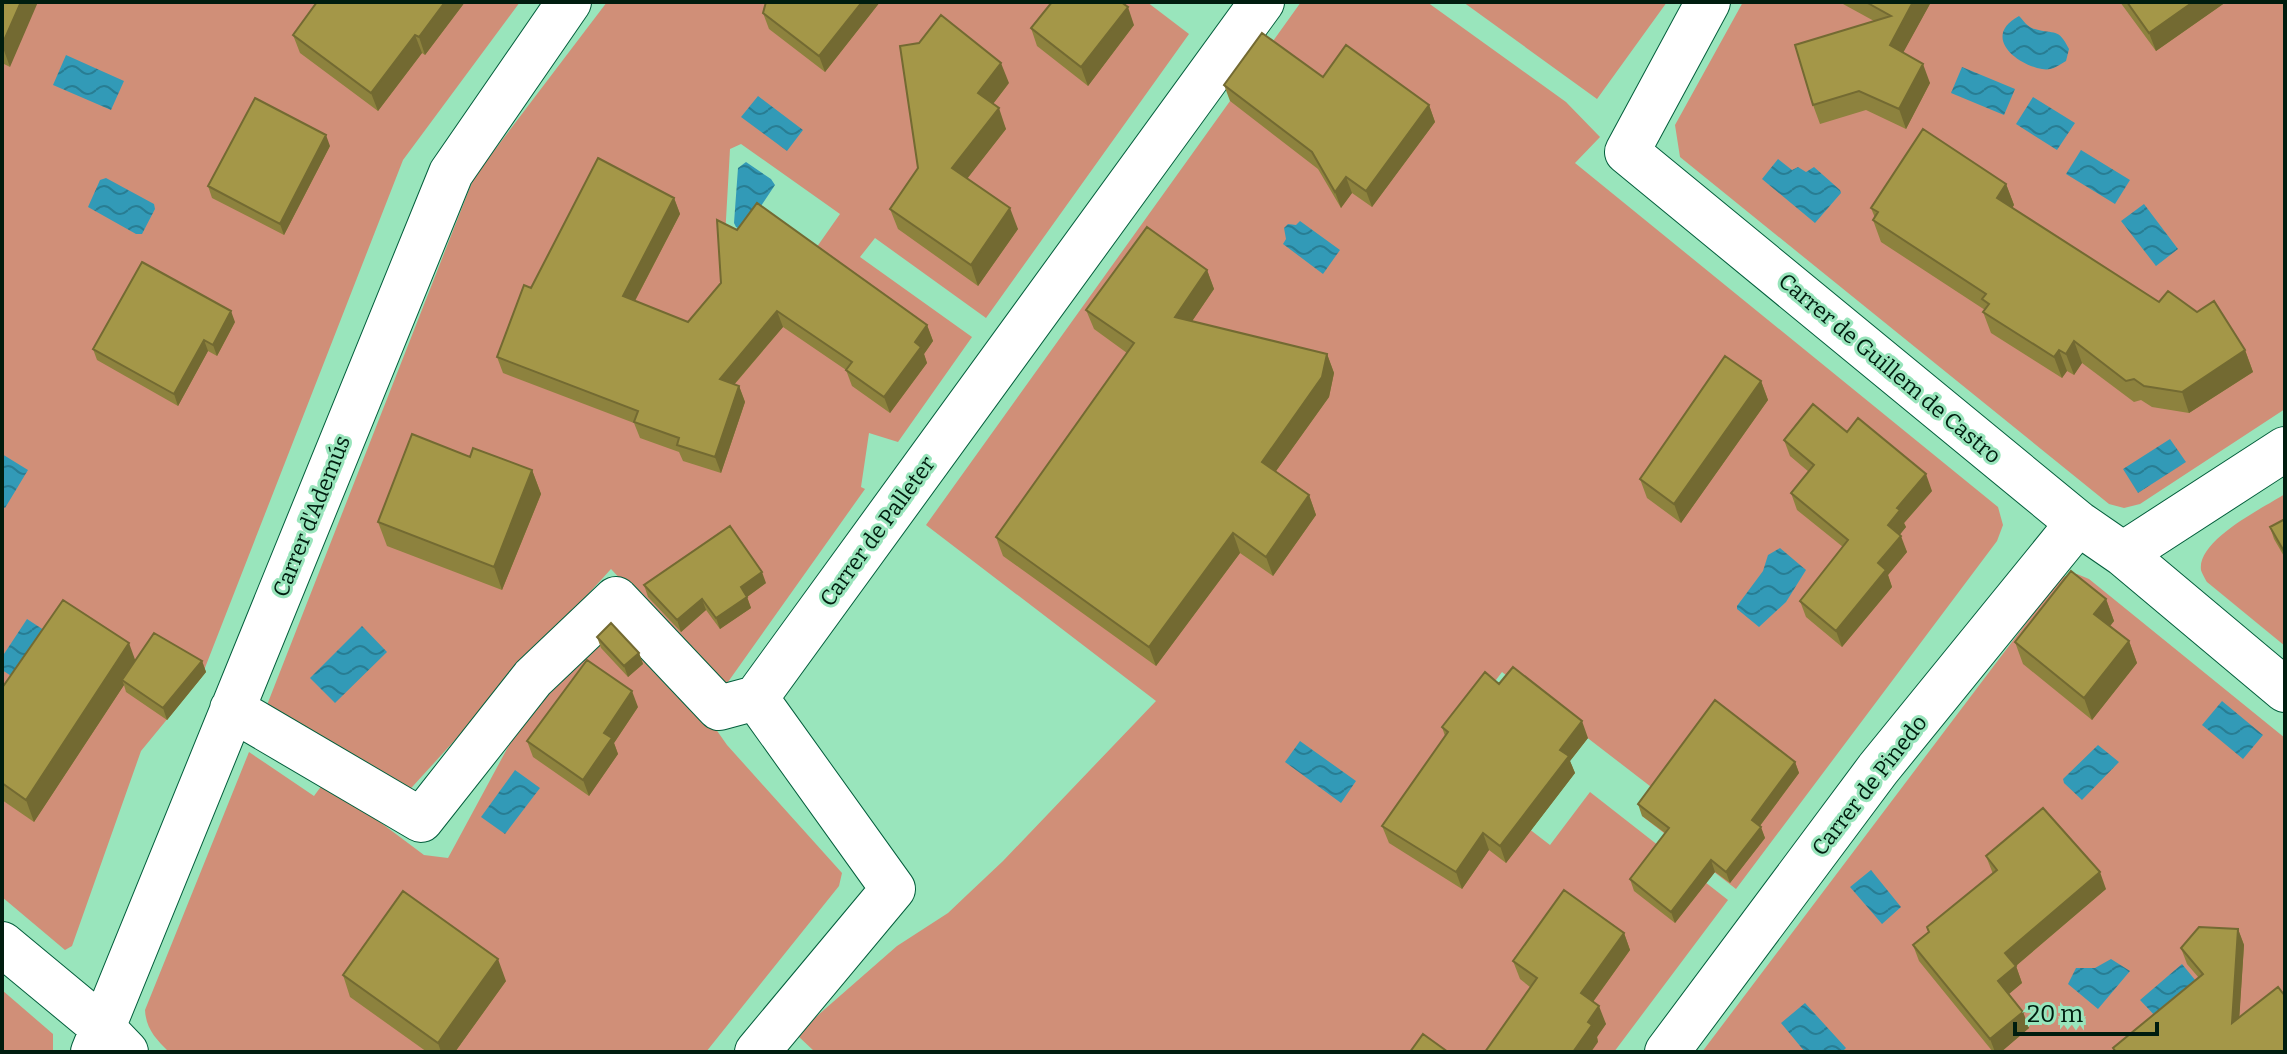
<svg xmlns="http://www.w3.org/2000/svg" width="2287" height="1054" font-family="Bitter,serif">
	<defs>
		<pattern id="water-waves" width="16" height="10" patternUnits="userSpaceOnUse" patternTransform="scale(2)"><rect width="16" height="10" fill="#329ab7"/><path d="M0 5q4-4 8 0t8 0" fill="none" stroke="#287d93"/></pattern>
	</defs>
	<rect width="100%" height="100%" fill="#99e5bc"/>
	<path fill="#d08f78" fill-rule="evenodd" d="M2,2H520L403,160L201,678L141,751L72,946L65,950L2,897Z
		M607,2H1147L1189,34L986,318L875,238L860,257L972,337L898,442L869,433L861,487L865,489L723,689L611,569L403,797L267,705L474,177ZM741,144L840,214L757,332L725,237L730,149Z
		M1301,2H1427L1566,102L1600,137L1575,163L1998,507L2003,525L1997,541L1736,889L1642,816L1659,793L1502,672L1437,758L1550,845L1590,792L1728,900L1614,1052H815L797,1035L801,1030L897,946L948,913L968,894L1003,861L1156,701L926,525Z
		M1463,2H1667L1597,99Z
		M1743,2H2285V409L2140,504L2124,508L2109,504L1680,157L1675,125Z
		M2285,494V646L2207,582C2206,581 2201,571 2201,570C2197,540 2263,508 2285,494Z
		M2077,574L2089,579L2285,738V1052H1702L2061,577Z
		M620,623L713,725L727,745L842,873L839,886L706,1052H169C156,1039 146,1029 145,1010L249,752L314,796L325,781L424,855L448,858L528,710Z
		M2,990L53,1034V1052H2Z"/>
	<path fill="url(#water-waves)" d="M2019,16C2024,21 2028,28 2035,29C2055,35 2058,27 2069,49L2066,61C2058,66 2051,71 2042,69C2015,64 1982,36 2019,16Z
		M66,55L124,81L111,110L53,85Z
		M1962,67L2015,89L2004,115L1951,93Z
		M758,96L803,130L787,151L741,117Z
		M2033,97L2075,123L2057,150L2016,124Z
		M2081,150L2130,180L2115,204L2066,174Z
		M1778,159L1792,170L1798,167L1806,172L1814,167L1840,190L1841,193L1815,223L1762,179Z
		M746,162L771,179L775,185L747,227L742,230L736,227L734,223L738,168Z
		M106,178L154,204L155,209L142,234H136L88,207L100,180Z
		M2144,204L2178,249L2156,266L2121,221Z
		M1300,221L1340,250L1323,274L1283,244L1286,239L1284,228L1288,224L1296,225Z
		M2170,439L2186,462L2138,493L2123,469Z
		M2,454L28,470L5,508L2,506Z
		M1780,548L1806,570L1786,602L1759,627L1737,609V606L1763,571L1768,555Z
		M27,619L50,634L19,681L2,670V657Z
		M362,626L387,652L335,703L310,678Z
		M2222,701L2263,735L2243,759L2202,725Z
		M1300,741L1356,781L1341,803L1285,762Z
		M2098,745L2119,762L2082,800L2064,783L2063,779Z
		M515,770L540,788L505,834L481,817Z
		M1871,870L1901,907L1882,924L1850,887Z
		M2111,959L2130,971L2098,1009L2068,984L2076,968H2095Z
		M2182,964L2209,997L2158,1019L2140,1000Z
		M1805,1003L1846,1048L1842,1052H1805L1781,1023Z"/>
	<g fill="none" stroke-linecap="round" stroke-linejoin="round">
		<defs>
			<path id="minor" d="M1708,2L1627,152L2078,523L2123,554L2285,690
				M2123,554L2285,449
				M232,709L421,820L533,678L616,599L719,708L756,698
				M2,944L102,1027L126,1052
				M93,1052L451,173L569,2
				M757,1052L893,889L756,698L1262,2
				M1667,1052L1878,769L2078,523"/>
		</defs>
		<use href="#minor" stroke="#035e3c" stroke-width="46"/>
		<use href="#minor" stroke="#fff" stroke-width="44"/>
	</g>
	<path fill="#8d823e" d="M2,2L10,67L2,63Z
		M465,2L425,55L422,53L378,111L300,53L293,35Z
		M880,2L825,72L769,29L763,13Z
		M1842,2H1931L1903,52L1930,83L1906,129L1866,110L1820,124L1813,105L1874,21L1843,4Z
		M2120,2H2226L2156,51Z
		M1134,25L1088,86L1037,46L1031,28Z
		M1323,77L1429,105L1435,122L1372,207L1352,193L1341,208L1318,169L1230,101L1224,85Z
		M1009,83L993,104L1006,129L967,178L1018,229L978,286L898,229L890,209Z
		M330,146L284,235L212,198L208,186Z
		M2006,184L2014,205L2012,208L2159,302L2245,350L2253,372L2189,413L2152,407L2141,400L2134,402L2082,363L2074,375L2067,371L2062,378L1991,333L1983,312L1985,310L1881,242L1873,220L1875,218L1871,208Z
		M674,198L680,214L635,301L688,322L721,283L927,325L933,341L924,354L927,363L890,413L852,386L846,370L783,327L734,385L739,386L745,402L721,473L683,461L679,452L640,438L634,423L503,373L497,357L531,288Z
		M1207,270L1214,289L1192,321L1327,354L1334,373L1329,397L1276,471L1309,495L1316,515L1273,576L1240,553L1156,666L1003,556L996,537L1127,353L1094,329L1086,310Z
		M235,322L217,356L208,351L178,406L97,360L93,349Z
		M1761,381L1768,400L1681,523L1647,498L1640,479Z
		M1847,432L1932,491L1904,523L1906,527L1899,535L1907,552L1888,575L1892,587L1842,647L1806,617L1800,601L1843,547L1797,510L1791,493L1809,472L1790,456L1784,440Z
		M470,457L532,470L541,494L502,590L387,546L378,522Z
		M2285,519V558L2274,539L2270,527Z
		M766,583L747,597L751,608L720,629L706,610L681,632L648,597L644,585Z
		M2106,599L2114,621L2110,626L2129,641L2137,663L2092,720L2023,664L2015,642Z
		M597,637L639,653L643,664L628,677L601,648Z
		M135,661H202L206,672L167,720L126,692L124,685L34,822L2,800V688Z
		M1499,684L1588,738L1570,761L1575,773L1506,863L1489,850L1462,889L1389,843L1382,826L1445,736L1442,727Z
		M638,707L614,743L618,754L589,796L533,757L527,741Z
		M1795,762L1799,773L1760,826L1765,838L1730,883L1715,872L1675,923L1634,891L1630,879L1665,833L1642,816L1638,804Z
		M1986,856L2106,889L2016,966L2022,983L2009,994L2023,1012L2029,1028L2001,1052H1993L1919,961L1913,945L1928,932L1927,927L1993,874Z
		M2238,929L2244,945L2239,1018L2285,1052H2115L2113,1048L2199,978L2187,964L2181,948Z
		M1624,933L1630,950L1593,1002L1606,1024L1597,1037L1598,1042L1520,979L1513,961Z
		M343,975L506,981L455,1052H427L350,997Z"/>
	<path fill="#736a32" d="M21,2H38L10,67L2,45Z
		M445,2H465L425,55L419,37Z
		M862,2H880L825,72L819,56Z
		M1913,2H1931L1897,64L1890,45Z
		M2193,2H2226L2156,51L2149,33Z
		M1128,7L1134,25L1088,86L1081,67Z
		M415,35L422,53L378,111L371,93Z
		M1001,63L1009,83L986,113L978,93Z
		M1923,64L1930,83L1906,129L1899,109Z
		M1429,105L1435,122L1372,207L1366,191Z
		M999,108L1006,129L960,188L952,168Z
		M326,135L330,146L284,235L280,224Z
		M1346,177L1352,193L1341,208L1335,192Z
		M2006,184L2014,205L2005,219L1997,198Z
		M674,198L680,214L629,312L623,296Z
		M1010,208L1018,229L978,286L971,265Z
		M1207,270L1214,289L1182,336L1175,317Z
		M231,311L235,322L217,356L213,345Z
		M777,311L783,327L725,395L720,379Z
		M927,325L933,341L924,354L927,363L890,413L884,397L915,342Z
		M204,340L208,351L178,406L174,394Z
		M2074,341L2082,363L2074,375L2066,354Z
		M2059,350L2067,371L2062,378L2054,357Z
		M2245,350L2253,372L2189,413L2182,392Z
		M1327,354L1334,373L1329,397L1269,481L1262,462Z
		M1761,381L1768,400L1681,523L1674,504Z
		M739,386L745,402L721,473L715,457Z
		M532,470L541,494L502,590L494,567Z
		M1926,474L1932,491L1904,523L1906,527L1894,542L1888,525L1897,508Z
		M1309,495L1316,515L1273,576L1266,557Z
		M1233,533L1240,553L1156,666L1149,647Z
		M1901,536L1907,552L1888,575L1892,587L1842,647L1836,631L1878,563Z
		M762,572L766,583L747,597L751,608L720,629L716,618L741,587Z
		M702,599L706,610L681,632L677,620Z
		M2106,599L2114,621L2102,636L2094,614Z
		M2129,641L2137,663L2092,720L2084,698Z
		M129,643L137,665L122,680L124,685L34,822L26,800Z
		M639,653L643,664L628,677L624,666Z
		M202,661L206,672L167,720L163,708Z
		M632,691L638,707L614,743L618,754L589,796L583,780L604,733Z
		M1582,721L1588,738L1570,761L1575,773L1506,863L1500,846L1560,750Z
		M1795,762L1799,773L1756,831L1752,820Z
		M1761,827L1765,838L1730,883L1726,872Z
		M1483,833L1489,850L1462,889L1456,872Z
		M1711,860L1715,872L1675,923L1671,912Z
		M2100,872L2106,889L2011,970L2005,953Z
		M2238,929L2244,945L2238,1039L2232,1023Z
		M1624,933L1630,950L1587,1010L1581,993Z
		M498,959L506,981L455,1052H441L438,1043Z
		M2016,966L2022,983L2004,998L1998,981Z
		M1599,1006L1606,1024L1597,1037L1598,1042L1591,1052H1573L1588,1022Z
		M2023,1012L2029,1028L2001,1052H1995L1990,1039Z"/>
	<path fill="#a49748" stroke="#736a32" stroke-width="2" d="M2,2H21L2,45Z
		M317,2H445L419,37L415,35L371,93L293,35Z
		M766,2H862L819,56L763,13Z
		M1052,2H1121L1128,7L1081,67L1031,28Z
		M1866,2H1913L1890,45L1923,64L1899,109L1859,91L1813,105L1795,45L1891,16Z
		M2127,2H2193L2149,33Z
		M941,15L1001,63L978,93L999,108L952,168L1010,208L971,265L890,209L918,168L900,46L919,43Z
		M1262,33L1323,77L1346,45L1429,105L1366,191L1346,177L1335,192L1312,152L1224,85Z
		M255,98L326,135L280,224L208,186Z
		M1923,129L2006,184L1997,198L2159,302L2168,291L2197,312L2214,301L2245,350L2182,392L2144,386L2134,379L2126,381L2074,341L2066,354L2059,350L2054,357L1983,312L1989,304L1982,299L1986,294L1873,220L1878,212L1871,208Z
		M598,158L674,198L623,296L688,322L721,283L717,220L737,230L757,203L927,325L915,342L921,347L884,397L846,370L852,362L777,311L720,379L739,386L715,457L677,445L679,438L634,422L638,411L497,357L524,285L531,288Z
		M1147,227L1207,270L1175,317L1327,354L1322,377L1262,462L1309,495L1266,557L1233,533L1149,647L996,537L1134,343L1086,310Z
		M142,262L231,311L213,345L204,340L174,394L93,349Z
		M1725,356L1761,381L1674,504L1640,479Z
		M1813,404L1847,432L1858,418L1926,474L1897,508L1900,510L1888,525L1901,536L1878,563L1886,570L1836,631L1800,601L1848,540L1791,493L1814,465L1784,440Z
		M412,434L470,457L473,448L532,470L494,567L378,522Z
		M2285,519V553L2270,527Z
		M730,526L762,572L741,587L747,597L716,618L702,599L677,620L644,585Z
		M2071,571L2106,599L2094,614L2129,641L2084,698L2015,642Z
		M63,600L129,643L26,800L2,783V688Z
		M611,623L639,653L624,666L597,637Z
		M154,633L202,661L163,708L122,680Z
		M587,660L632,691L604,733L612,738L583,780L527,741Z
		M1513,667L1582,721L1560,750L1569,756L1500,846L1483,833L1456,872L1382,826L1448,732L1442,727L1485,672L1499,684Z
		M1715,700L1795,762L1752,820L1761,827L1726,872L1711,860L1671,912L1630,879L1669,828L1638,804Z
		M2043,808L2100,872L2005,953L2016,966L1998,981L2023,1012L1990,1039L1913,945L1929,932L1927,927L1997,870L1986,856Z
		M1564,890L1624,933L1581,993L1599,1006L1588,1022L1592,1025L1573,1052H1485L1537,978L1513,961Z
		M403,891L498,959L438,1043L343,975Z
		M2199,927L2238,929L2232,1023L2278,987L2285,996V1052H2116L2113,1048L2203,974L2181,948Z
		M1423,1034L1448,1052H1410Z"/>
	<g text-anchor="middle" stroke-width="6" stroke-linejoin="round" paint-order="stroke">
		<g font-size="22" fill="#001d0f" stroke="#99e5bc">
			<text transform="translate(1890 368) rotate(40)" y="8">Carrer de Guillem de Castro</text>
			<text transform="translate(311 516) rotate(-68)" y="8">Carrer d'Ademús</text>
			<text transform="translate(877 531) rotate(-54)" y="8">Carrer de Palleter</text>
			<text transform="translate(1869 785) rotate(-52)" y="8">Carrer de Pinedo</text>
		</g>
	</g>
	<rect width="2287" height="1054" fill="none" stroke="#001d0f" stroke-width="8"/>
	<path d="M2015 1022v12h142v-12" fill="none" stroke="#001d0f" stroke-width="4"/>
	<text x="2027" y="1022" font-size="24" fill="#001d0f" stroke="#99e5bc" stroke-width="6" paint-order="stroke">20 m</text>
</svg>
